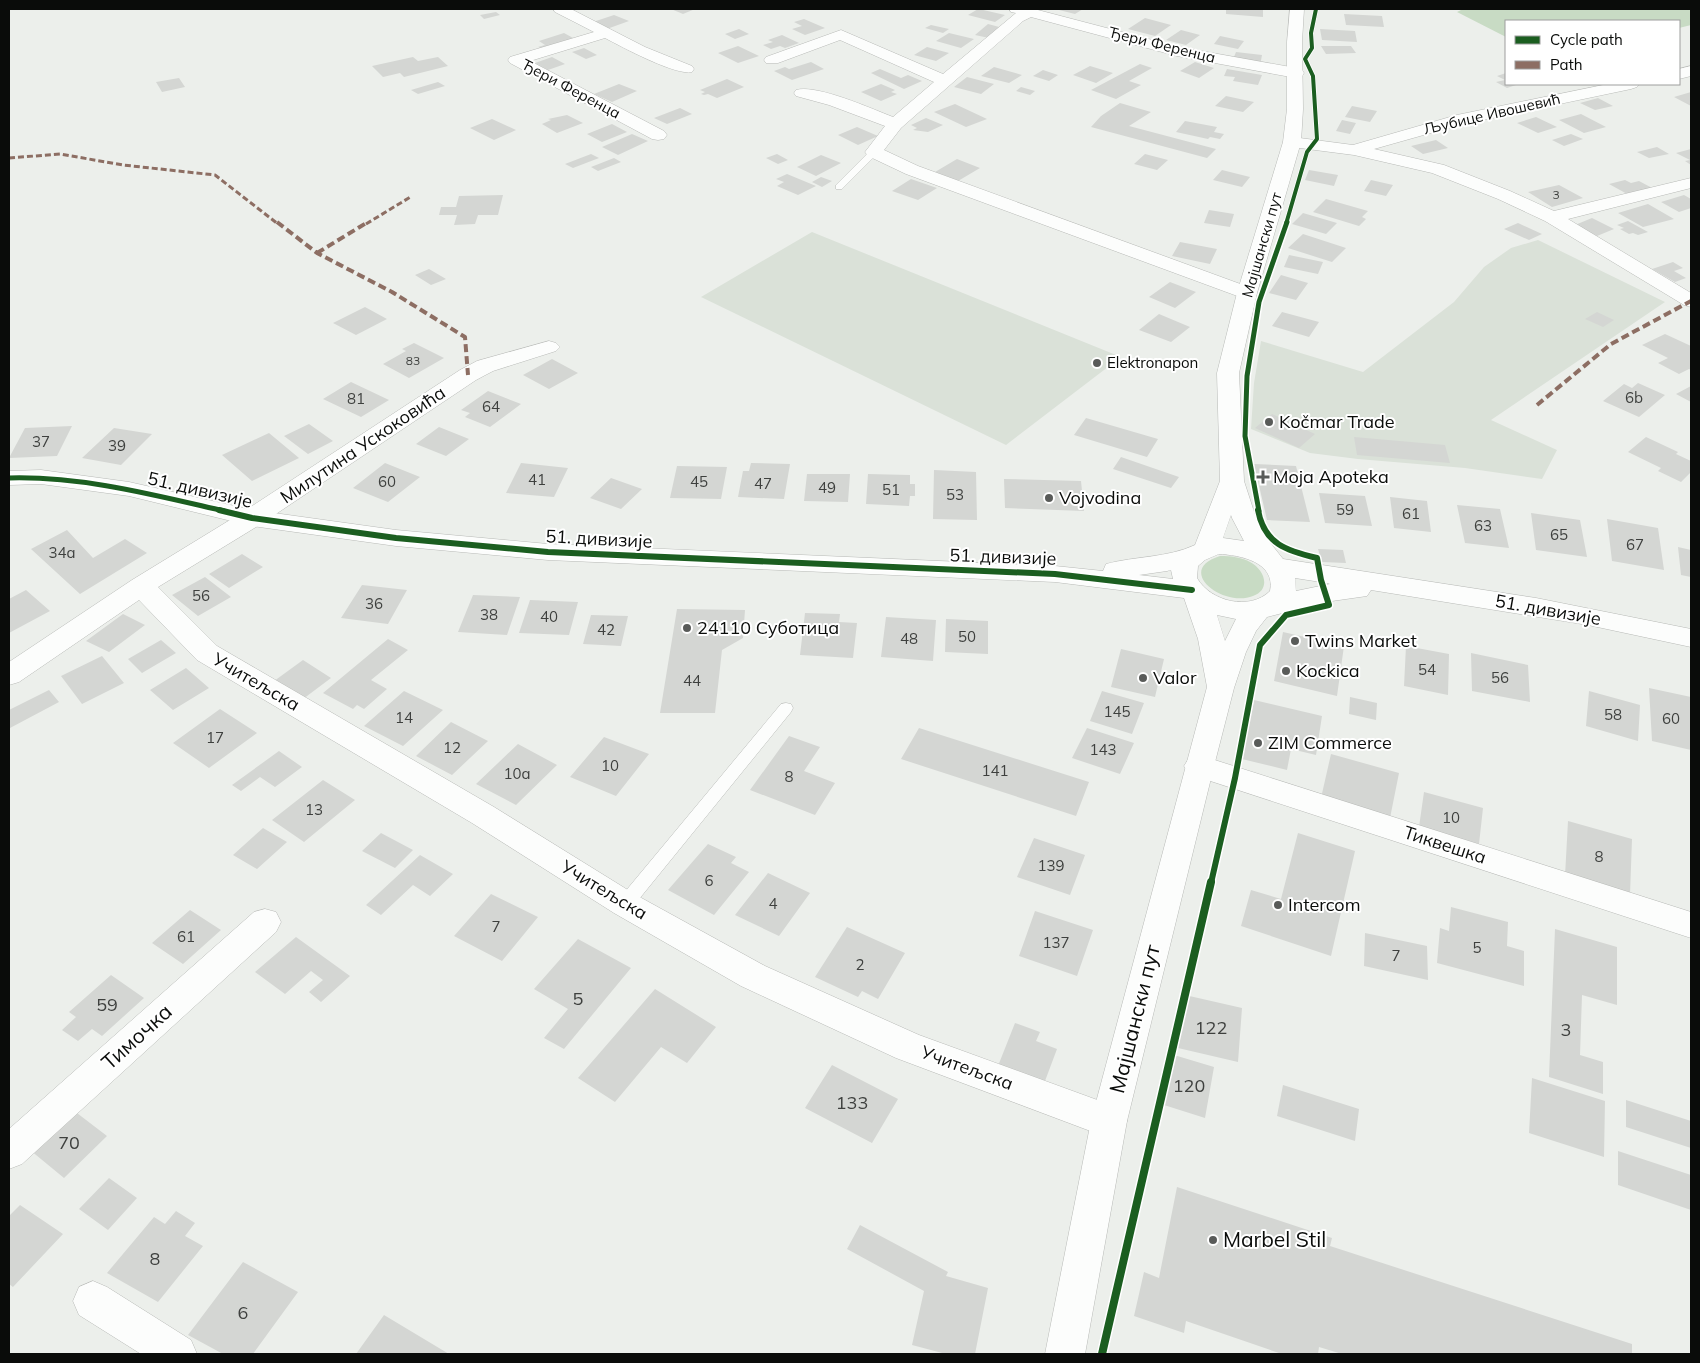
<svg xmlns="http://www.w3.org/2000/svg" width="1700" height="1363" font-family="Mulish,sans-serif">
	<rect width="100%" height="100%" fill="#ecefeb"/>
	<path fill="#dae1d8" d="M812,232L1121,357L1006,445L701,297Z
		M1538,240L1665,302L1491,420L1557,450L1542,479L1465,468L1358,459L1310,453L1251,429L1254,383L1261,341L1363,372L1454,302L1484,267L1511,248Z"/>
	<path fill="#c8dbc4" d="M1463,9H1691V25L1679,28V21H1506V37L1457,12Z
		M1220,556C1231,556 1241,557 1250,562C1264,569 1272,589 1253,596C1223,608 1174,570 1220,556Z"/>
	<path fill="#d4d6d3" d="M671,9H695L683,14Z
		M978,9H979L1005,15L995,22L968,15Z
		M1055,9H1083L1075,14Z
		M1226,9H1263V17L1226,14Z
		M496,12L500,15L484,19L480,15Z
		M1344,14L1382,16L1384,27L1346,25Z
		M614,15L629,21L604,30L590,23Z
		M1145,18L1171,25L1155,36L1128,29Z
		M804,19L825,28L805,35L792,29L802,26L794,22Z
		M988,24L1003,28L989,38L975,35Z
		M931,25L949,29L943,33L925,28Z
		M739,29L749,34L735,39L725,34Z
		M1320,29L1355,31L1357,42L1322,40Z
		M1181,30L1200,35L1186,45L1166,40Z
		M564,33L575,39L543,49L538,47L545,45L539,41Z
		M949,33L974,39L961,48L936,41Z
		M782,35L799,43L785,48L780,46L771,49L763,45L773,42L768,40Z
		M1220,36L1244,41L1238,49L1214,44Z
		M738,46L759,56L738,63L718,53Z
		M1321,46H1351L1356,53L1326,54Z
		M927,47L949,53L936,61L914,55Z
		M584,48L597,55L586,59L572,52Z
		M1236,52L1262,55L1260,66L1234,57Z
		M413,57L418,61L438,57L448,66L404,77L400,73L383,77L372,66Z
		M552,57L565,64L548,70L535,63Z
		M811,62L824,69L792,80L774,71L785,67L789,69Z
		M1195,62L1214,68L1199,78L1180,71Z
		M1140,64L1152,68L1129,81L1141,85L1116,99L1091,90Z
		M1090,66L1113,73L1096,83L1073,75Z
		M994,67L1022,75L1009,83L981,76Z
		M880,69L901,78L908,75L922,81L904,89L871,73Z
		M1227,69L1262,75L1258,85L1233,81L1235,77L1224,76Z
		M1043,70L1058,75L1049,81L1033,76Z
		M1506,73V84H1519L1507,88L1496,82L1505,80L1497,76Z
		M967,77L994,84L981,94L954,87Z
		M179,78L185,87L162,92L156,82Z
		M727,79L744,87L717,98L708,94L704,95L701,94L705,92L700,90Z
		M438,82L445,86L418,94L411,90Z
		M619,84L637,91L612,102L594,94Z
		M881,84L895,90L891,92L897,94L881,101L861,92Z
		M1021,87L1035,91L1030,95L1016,91Z
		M1691,92V106L1674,97Z
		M1226,96L1254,102L1243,112L1215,106Z
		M1598,98L1613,106L1595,110L1580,103Z
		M1120,103L1151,112L1129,126L1216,149L1207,158L1091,127L1101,116Z
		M955,104L987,119L966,127L934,112Z
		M1352,106L1377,111L1370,122L1345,117Z
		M680,108L692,114L667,124L654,118Z
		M1581,114L1606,127L1584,133L1559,120Z
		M567,115L583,123L557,133L542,124L551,120L548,119Z
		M1536,117L1557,127L1538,133L1517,123Z
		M926,118L943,125L928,132L913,130L917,128L911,125Z
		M492,119L516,130L494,140L470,128Z
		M1342,120L1356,123L1350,134L1336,131Z
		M1185,121L1217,127L1214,132L1224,134L1220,139L1210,137L1208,139L1176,132Z
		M612,124L627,132L602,142L587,134Z
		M857,127L878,136L858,145L838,135Z
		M632,134L648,141L618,155L602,147Z
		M1571,134L1583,139L1564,146L1552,140Z
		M1436,140L1448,148L1423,154L1411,146Z
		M1657,147L1669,154L1649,158L1637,152Z
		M1691,149V165L1685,161L1690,160L1676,153Z
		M591,154L599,158L573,168L565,164Z
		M777,154L788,160L778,164L766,158Z
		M1145,154L1168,160L1157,170L1134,164Z
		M821,155L841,163L816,176L797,167Z
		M614,158L621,162L598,171L591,167Z
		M957,159L980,168L958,181L935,172Z
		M1222,170L1250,177L1242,187L1213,180Z
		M1309,170L1338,175L1334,186L1305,180Z
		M787,174L816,186L798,195L777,186L784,182L776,179Z
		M821,177L832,181L822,187L812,182Z
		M911,179L937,188L918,200L892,191Z
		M1371,180L1393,185L1386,196L1364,191Z
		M1625,180L1631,183L1639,181L1654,189L1629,195L1609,184Z
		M1559,185L1583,198L1552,207L1528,192Z
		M503,195L498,215H478L475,224L454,225L457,215H439L441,207H456L459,196Z
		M1684,195L1691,199V208L1679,212L1661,202Z
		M1326,199L1368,211L1362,217L1366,219L1359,226L1313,212Z
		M1648,204L1674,219L1643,227L1618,213Z
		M1209,210L1234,214L1230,227L1204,223Z
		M1303,213L1337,223L1326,234L1292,224Z
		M1592,218L1614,229L1597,236L1575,225Z
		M1628,221L1648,232L1638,235L1633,233L1629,234L1620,229L1624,228L1617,225Z
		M1518,223L1542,234L1529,240L1504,229Z
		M1303,234L1346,248L1332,262L1288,248Z
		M1180,242L1217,249L1210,264L1172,256Z
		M1289,255L1323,262L1318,274L1284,267Z
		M1673,262L1683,268L1674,271L1686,278L1675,282L1652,269Z
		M429,269L446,279L431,285L415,275Z
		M1281,275L1308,283L1296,300L1269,293Z
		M1170,282L1196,292L1175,308L1149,297Z
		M365,307L387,319L356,335L333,323Z
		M1282,312L1319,322L1309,337L1272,326Z
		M1597,312L1614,320L1603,327L1585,319Z
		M1159,314L1190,327L1171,342L1139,330Z
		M1665,334L1691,346V370L1689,369L1679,374L1658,363L1668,358L1642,345Z
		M414,343L444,358L409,378L383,364L406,351L402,349Z
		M552,359L578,373L549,389L523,375Z
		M351,382L389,400L361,417L323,399Z
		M1638,383L1665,395L1639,417L1603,401L1624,384L1632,388Z
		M1691,386V402L1676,394Z
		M488,391L521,404L490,427L465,417L470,413L461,410Z
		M1272,414L1315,434L1299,448L1255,428Z
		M1086,418L1158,439L1147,457L1074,435Z
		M309,424L333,441L308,454L284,436Z
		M72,426L57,456L9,458L25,428Z
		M439,427L469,439L446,456L416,444Z
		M114,428L152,434L121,465L82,458Z
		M269,433L299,458L252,481L222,455Z
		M1354,437L1445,445L1450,463L1357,455Z
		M1646,437L1678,452L1676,454L1691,461V472L1681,482L1658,471L1661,468L1628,452Z
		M1121,457L1179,477L1171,488L1113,469Z
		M385,463L420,477L388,502L353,488Z
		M521,463L568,468L554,497L506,493Z
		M751,463L790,464L784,499L738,497L743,471H749Z
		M1254,464L1296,466L1310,522L1267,520Z
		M677,466L727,467L721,499L670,498Z
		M934,470L976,472L977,520L933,519Z
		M807,474H850L848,502L804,501Z
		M868,474L910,475V484H915V496H910L909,506L866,504Z
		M611,478L642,489L621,509L590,498Z
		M1004,479L1081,481L1084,511L1005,508Z
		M1319,493L1365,496L1372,526L1325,523Z
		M1390,497L1427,501L1431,532L1394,528Z
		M1457,505L1500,509L1509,548L1465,543Z
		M1531,513L1580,520L1587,557L1536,550Z
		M1607,519L1658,528L1664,570L1612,561Z
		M67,530L93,558L125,539L147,553L80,594L31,549Z
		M1678,547L1691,550V577L1681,575Z
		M1318,549L1343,550L1346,563L1322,562Z
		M242,554L263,567L229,588L209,574Z
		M205,577L231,597L198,616L172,595Z
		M362,585L407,590L388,624L341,618Z
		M26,590L50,611L9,633V599Z
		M473,595L520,597L507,635L458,632Z
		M530,600L578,602L569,635L519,633Z
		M677,609L745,610L743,638L722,650L715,713H660Z
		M805,613L840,614L839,622L857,623L853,658L800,655Z
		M123,614L145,625L109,652L86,641Z
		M591,615L628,616L621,646L583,644Z
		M886,617L936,620L933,661L881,657Z
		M946,619L988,621V654L945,652Z
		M1283,632L1344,646L1337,696L1274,681Z
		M388,639L408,650L371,680L387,689L364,709L357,705L353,709L323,693Z
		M161,640L176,653L142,673L128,659Z
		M1406,646L1449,654L1448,695L1404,686Z
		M1121,649L1164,659L1155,697L1111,687Z
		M1471,653L1528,665L1530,702L1472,691Z
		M102,656L124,683L82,704L61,676Z
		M303,660L331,678L299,702L270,684Z
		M186,668L209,688L173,710L150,690Z
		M1649,688L1691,697V750L1652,741Z
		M49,690L59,702L10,728L9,710Z
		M404,691L443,710L403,746L364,726Z
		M1102,691L1144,703L1132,734L1090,721Z
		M1589,691L1640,705L1638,741L1586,726Z
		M1350,697L1377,703L1376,720L1349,714Z
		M1254,700L1322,716L1316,755L1291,749L1287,770L1242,759Z
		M220,709L257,733L209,768L173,743Z
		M451,722L488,741L452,775L416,756Z
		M919,728L1089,782L1076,816L901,759Z
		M1087,728L1134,743L1120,774L1072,758Z
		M789,736L820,747L804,771L835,783L815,815L750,790Z
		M604,737L649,754L616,796L570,777Z
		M518,744L557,765L516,805L476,784Z
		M279,751L302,767L275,787L260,777L241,791L232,785Z
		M1331,754L1399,773L1390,818L1321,798Z
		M323,780L355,800L304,842L272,820Z
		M1424,792L1483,808L1479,844L1419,827Z
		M1568,821L1632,839L1630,895L1565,876Z
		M263,828L287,842L257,869L233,855Z
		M381,833L413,850L395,868L362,851Z
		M1298,833L1355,851L1331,956L1241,926L1251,890L1281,899Z
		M1034,838L1085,855L1070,895L1017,877Z
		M708,844L736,857L731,863L749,872L714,915L668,890Z
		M420,855L453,874L430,896L413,885L381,915L366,905Z
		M768,873L810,893L779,936L735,915Z
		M491,894L538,917L502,961L454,936Z
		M1451,907L1508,922L1507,946L1524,951V986L1437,963L1440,928L1449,931Z
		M190,910L221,930L183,964L152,943Z
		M1035,911L1093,930L1077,976L1019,956Z
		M847,927L905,953L878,999L862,991L858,997L815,977Z
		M1555,929L1617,947V1005L1582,995L1580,1055L1603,1062V1094L1549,1077Z
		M1365,933L1427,946L1428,980L1364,966Z
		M296,937L350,976L321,1002L309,992L323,980L311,971L285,994L255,972Z
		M578,939L631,968L564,1049L544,1038L568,1009L534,989Z
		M111,975L144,998L102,1036L92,1029L78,1041L62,1030L76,1017L69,1012Z
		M655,989L716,1027L687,1063L661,1047L615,1102L578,1078Z
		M1185,995L1242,1008L1238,1062L1178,1048Z
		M1015,1023L1040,1032L1036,1041L1057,1049L1042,1089L996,1071Z
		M1174,1055L1214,1067L1205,1118L1164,1105Z
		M832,1065L898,1099L872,1143L805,1108Z
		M1532,1078L1605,1101L1604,1157L1529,1133Z
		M1283,1085L1359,1109L1355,1141L1277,1116Z
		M1626,1100L1691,1121V1148L1626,1127Z
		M73,1110L107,1136L64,1178L30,1150Z
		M1618,1151L1691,1175V1210L1618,1185Z
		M109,1178L137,1198L108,1230L79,1209Z
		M1177,1187L1332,1238L1330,1246L1632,1344V1354H1342L1319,1347L1318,1354H1282L1186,1321L1184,1333L1134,1316L1144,1272L1159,1278Z
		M20,1205L63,1234L13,1287L9,1284V1216Z
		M176,1211L195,1223L185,1236L203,1246L158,1302L107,1273L154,1217L165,1224Z
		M860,1225L948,1272L946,1276L988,1288L975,1354H946L912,1345L924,1291L847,1249Z
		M243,1262L298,1292L253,1354H223L188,1335Z
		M384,1315L449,1354H356Z"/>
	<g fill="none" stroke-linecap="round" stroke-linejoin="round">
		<defs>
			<path id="lane" d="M874,149L878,152L877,154L842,189H836V185L871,150Z
				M786,703L791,704L793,708L791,712L631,909L625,911L619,909L617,904L619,899L781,704Z"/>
			<path id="street" d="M553,9H571L645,47L692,66L694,69L692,72C676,76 622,47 605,38L530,61L664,131L667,135L664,139L658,140L652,139L510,63L508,60L510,57L594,32L555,12Z
				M1009,9H1034L1179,47L1296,68L1302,70L1304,73L1302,76L1296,78L1177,56L1031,17L1023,21L901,128L884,150L918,166L1254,289L1257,293L1254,297L1247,299L1240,297L906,174L868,156L865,152L885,126L829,105L796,96L794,93L796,90C817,84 872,109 893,117L934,82L840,40L778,63H766L764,60L766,57L841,30L943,74L1016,13L1011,12Z
				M1691,66V76L1679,79V69Z
				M1608,84H1639L1637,87L1631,89L1459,125L1374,149L1444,165L1510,191L1554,211L1691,178V188L1568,219L1691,293V307L1684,305L1545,221L1498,199L1432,173L1354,155L1292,147L1286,146L1283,142L1286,138L1292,137L1353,145L1457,115Z
				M549,341L556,343L560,347L556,351L493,371L476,380L261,524L158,587L217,646L494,807L636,895L765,966L919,1035L1122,1109L1127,1121L1122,1133L1109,1138L896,1058L741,986L614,913L472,823L197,660L139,600L19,682L9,685V662L132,580L243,512L460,370L477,361Z
				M1199,755L1691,912V938L1189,774L1184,766L1189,758Z
				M265,909L276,912L281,922L276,932L22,1164L9,1169V1129L254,912Z
				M93,1281L107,1287L191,1340L197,1354H141L79,1315L73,1301L79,1287Z"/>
			<path id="secondary" d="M1290,9H1304L1302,42L1303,109L1301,142L1257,293L1239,373L1244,481L1256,518L1268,540L1283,559L1536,598L1691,629V647L1588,625L1371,590L1367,596L1325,602L1267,617L1256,631L1246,652L1234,688L1214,766L1127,1121L1085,1354H1045L1091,1121L1207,687L1198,639L1184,598L1055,582L548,560L396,546L252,526L129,496L41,484L9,485V471L41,470L129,482L252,510L396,530L548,544L1055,566L1103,571L1106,564C1136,556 1167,558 1195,545L1220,481L1217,373L1237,293L1283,142L1287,109V42ZM1231,515L1232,518L1244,541L1223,538ZM1219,554C1240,555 1276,562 1270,591C1250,611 1211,602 1197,578L1198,566L1205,560ZM1171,570L1173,579L1139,575L1167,571ZM1295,578L1327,583L1330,584L1296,591ZM1217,615L1236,619L1225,641Z"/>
		</defs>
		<use href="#lane" stroke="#b8bab7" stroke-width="1"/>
		<use href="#street" stroke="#b8bab7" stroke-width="1"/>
		<use href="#secondary" stroke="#b8bab7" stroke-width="1"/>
		<use href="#lane" fill="#fcfdfc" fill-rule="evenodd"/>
		<use href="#street" fill="#fcfdfc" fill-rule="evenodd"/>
		<use href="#secondary" fill="#fcfdfc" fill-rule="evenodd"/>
		<path stroke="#8d6e63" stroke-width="3" stroke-dasharray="6 3" stroke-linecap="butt" d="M9,158L60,154L123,165L215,175L278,224
			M366,224L412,196"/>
		<path stroke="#8d6e63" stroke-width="4" stroke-dasharray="8 4" stroke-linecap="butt" d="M277,222L317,253L392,292L465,337L468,375
			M317,253L368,222
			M1537,405L1611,344L1691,301"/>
		<defs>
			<path id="cycleway-far3" d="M1286,224L1307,152L1317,139L1313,76L1305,59L1312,48L1311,33L1316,9"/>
			<path id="cycleway-far2" d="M9,478C82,476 154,495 224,511
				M1259,511L1245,436L1247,376L1259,302L1287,222"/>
			<path id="cycleway-far1" d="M219,510L252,518L396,538L548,552L1055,574L1192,590
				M1211,883L1235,778L1260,645L1286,615L1329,605L1321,580L1317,558C1287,551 1264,544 1258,510"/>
			<path id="cycleway" d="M1102,1354L1211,882"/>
		</defs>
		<use href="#cycleway-far3" stroke="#fff" stroke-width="5.5"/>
		<use href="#cycleway-far2" stroke="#fff" stroke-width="8"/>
		<use href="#cycleway-far1" stroke="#fff" stroke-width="9"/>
		<use href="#cycleway" stroke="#fff" stroke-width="11"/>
		<use href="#cycleway-far3" stroke="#1b5e20" stroke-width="4"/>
		<use href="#cycleway-far2" stroke="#1b5e20" stroke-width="5"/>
		<use href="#cycleway-far1" stroke="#1b5e20" stroke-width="6"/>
		<use href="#cycleway" stroke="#1b5e20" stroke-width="8"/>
	</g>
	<g fill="#595b59" stroke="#fff" stroke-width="2">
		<circle cx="1097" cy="363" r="5"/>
		<circle cx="1269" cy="422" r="5"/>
		<path d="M1260.5 469.5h5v5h5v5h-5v5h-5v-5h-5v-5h5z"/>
		<circle cx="1049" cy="498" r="5"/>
		<circle cx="687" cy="628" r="5"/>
		<circle cx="1295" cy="641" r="5"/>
		<circle cx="1286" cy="671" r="5"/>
		<circle cx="1143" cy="678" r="5"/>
		<circle cx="1258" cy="743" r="5"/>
		<circle cx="1278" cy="905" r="5"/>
		<circle cx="1213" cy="1240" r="5"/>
	</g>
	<g text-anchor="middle" stroke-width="4" stroke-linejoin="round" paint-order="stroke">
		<g font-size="12" fill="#3e403e">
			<text x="1556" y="199">3</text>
			<text x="413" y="365">83</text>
		</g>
		<g font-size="15" fill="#0a0c0a" stroke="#fff">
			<text transform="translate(1162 45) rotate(14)" y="5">Ђери Ференца</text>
			<text transform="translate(571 89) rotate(28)" y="5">Ђери Ференца</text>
			<text transform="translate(1492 114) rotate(-13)" y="5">Љубице Ивошевић</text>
			<text transform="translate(1262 245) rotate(-74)" y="5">Мајшански пут</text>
		</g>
		<g font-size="15" fill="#0a0c0a" stroke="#fff" text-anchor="start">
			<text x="1107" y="368">Elektronapon</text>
		</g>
		<g font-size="15" fill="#3e403e">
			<text x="1634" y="403">6b</text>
			<text x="356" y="404">81</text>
			<text x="491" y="412">64</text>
			<text x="41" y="447">37</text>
			<text x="117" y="451">39</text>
			<text x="537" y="485">41</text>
			<text x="387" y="487">60</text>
			<text x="699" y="487">45</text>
			<text x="763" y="489">47</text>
			<text x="827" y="493">49</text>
			<text x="891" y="495">51</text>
			<text x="955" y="500">53</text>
			<text x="1345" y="515">59</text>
			<text x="1411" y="519">61</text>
			<text x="1483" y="531">63</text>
			<text x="1559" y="540">65</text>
			<text x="1635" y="550">67</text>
			<text x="62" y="558">34a</text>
			<text x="201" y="601">56</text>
			<text x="374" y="609">36</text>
			<text x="489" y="620">38</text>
			<text x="549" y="622">40</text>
			<text x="606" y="635">42</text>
			<text x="967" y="642">50</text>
			<text x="909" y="644">48</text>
			<text x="1427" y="675">54</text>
			<text x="1500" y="683">56</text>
			<text x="692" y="686">44</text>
			<text x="1117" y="717">145</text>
			<text x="1613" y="720">58</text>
			<text x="404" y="723">14</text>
			<text x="1671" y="724">60</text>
			<text x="215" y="743">17</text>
			<text x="452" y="753">12</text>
			<text x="1103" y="755">143</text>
			<text x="610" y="771">10</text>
			<text x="995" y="776">141</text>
			<text x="517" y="779">10a</text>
			<text x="789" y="782">8</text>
			<text x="314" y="815">13</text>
			<text x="1451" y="823">10</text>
			<text x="1599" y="862">8</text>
			<text x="1051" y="871">139</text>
			<text x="709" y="886">6</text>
			<text x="773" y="909">4</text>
			<text x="496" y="932">7</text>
			<text x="186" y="942">61</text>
			<text x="1056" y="948">137</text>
			<text x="1477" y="953">5</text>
			<text x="1396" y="961">7</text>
			<text x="860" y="970">2</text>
		</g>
		<g font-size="18" fill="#0a0c0a" stroke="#fff" text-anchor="start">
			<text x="1279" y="428">Kočmar Trade</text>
			<text x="1273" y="483">Moja Apoteka</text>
			<text x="1059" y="504">Vojvodina</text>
			<text x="697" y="634">24110 Суботица</text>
			<text x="1305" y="647">Twins Market</text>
			<text x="1296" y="677">Kockica</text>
			<text x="1153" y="684">Valor</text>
			<text x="1268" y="749">ZIM Commerce</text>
			<text x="1288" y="911">Intercom</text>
		</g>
		<g font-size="18" fill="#0a0c0a" stroke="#fff">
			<text transform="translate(363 445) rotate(-34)" y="6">Милутина Ускоковића</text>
			<text transform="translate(200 490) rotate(13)" y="6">51. дивизије</text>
			<text transform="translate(599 539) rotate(3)" y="6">51. дивизије</text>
			<text transform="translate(1003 557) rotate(2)" y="6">51. дивизије</text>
			<text transform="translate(1548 610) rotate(10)" y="6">51. дивизије</text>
			<text transform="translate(256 682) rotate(30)" y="6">Учитељска</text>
			<text transform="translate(1445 845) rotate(18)" y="6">Тиквешка</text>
			<text transform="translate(604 890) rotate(31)" y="6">Учитељска</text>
			<text transform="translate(967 1068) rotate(20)" y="6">Учитељска</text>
		</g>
		<g font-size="18" fill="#3e403e">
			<text x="578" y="1005">5</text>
			<text x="107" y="1011">59</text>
			<text x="1211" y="1034">122</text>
			<text x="1566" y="1036">3</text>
			<text x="1189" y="1092">120</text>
			<text x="852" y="1109">133</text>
			<text x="69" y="1149">70</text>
			<text x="155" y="1265">8</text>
			<text x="243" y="1319">6</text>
		</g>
		<g font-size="21" fill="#0a0c0a" stroke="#fff">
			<text transform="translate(1135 1019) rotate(-76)" y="7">Мајшански пут</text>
			<text transform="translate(137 1037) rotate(-42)" y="7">Тимочка</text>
		</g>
		<g font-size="21" fill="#0a0c0a" stroke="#fff" text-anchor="start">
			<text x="1223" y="1247">Marbel Stil</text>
		</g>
	</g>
	<rect width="1700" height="1363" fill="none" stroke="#0a0c0a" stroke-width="20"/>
	<rect x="1505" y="20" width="175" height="65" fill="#ffffff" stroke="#9d9e9d"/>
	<rect x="1515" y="36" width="25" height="8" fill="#1b5e20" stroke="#9d9e9d"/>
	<text x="1550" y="45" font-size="15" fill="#0a0c0a">Cycle path</text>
	<rect x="1515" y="61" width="25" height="8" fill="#8d6e63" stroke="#9d9e9d"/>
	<text x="1550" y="70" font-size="15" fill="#0a0c0a">Path</text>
</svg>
